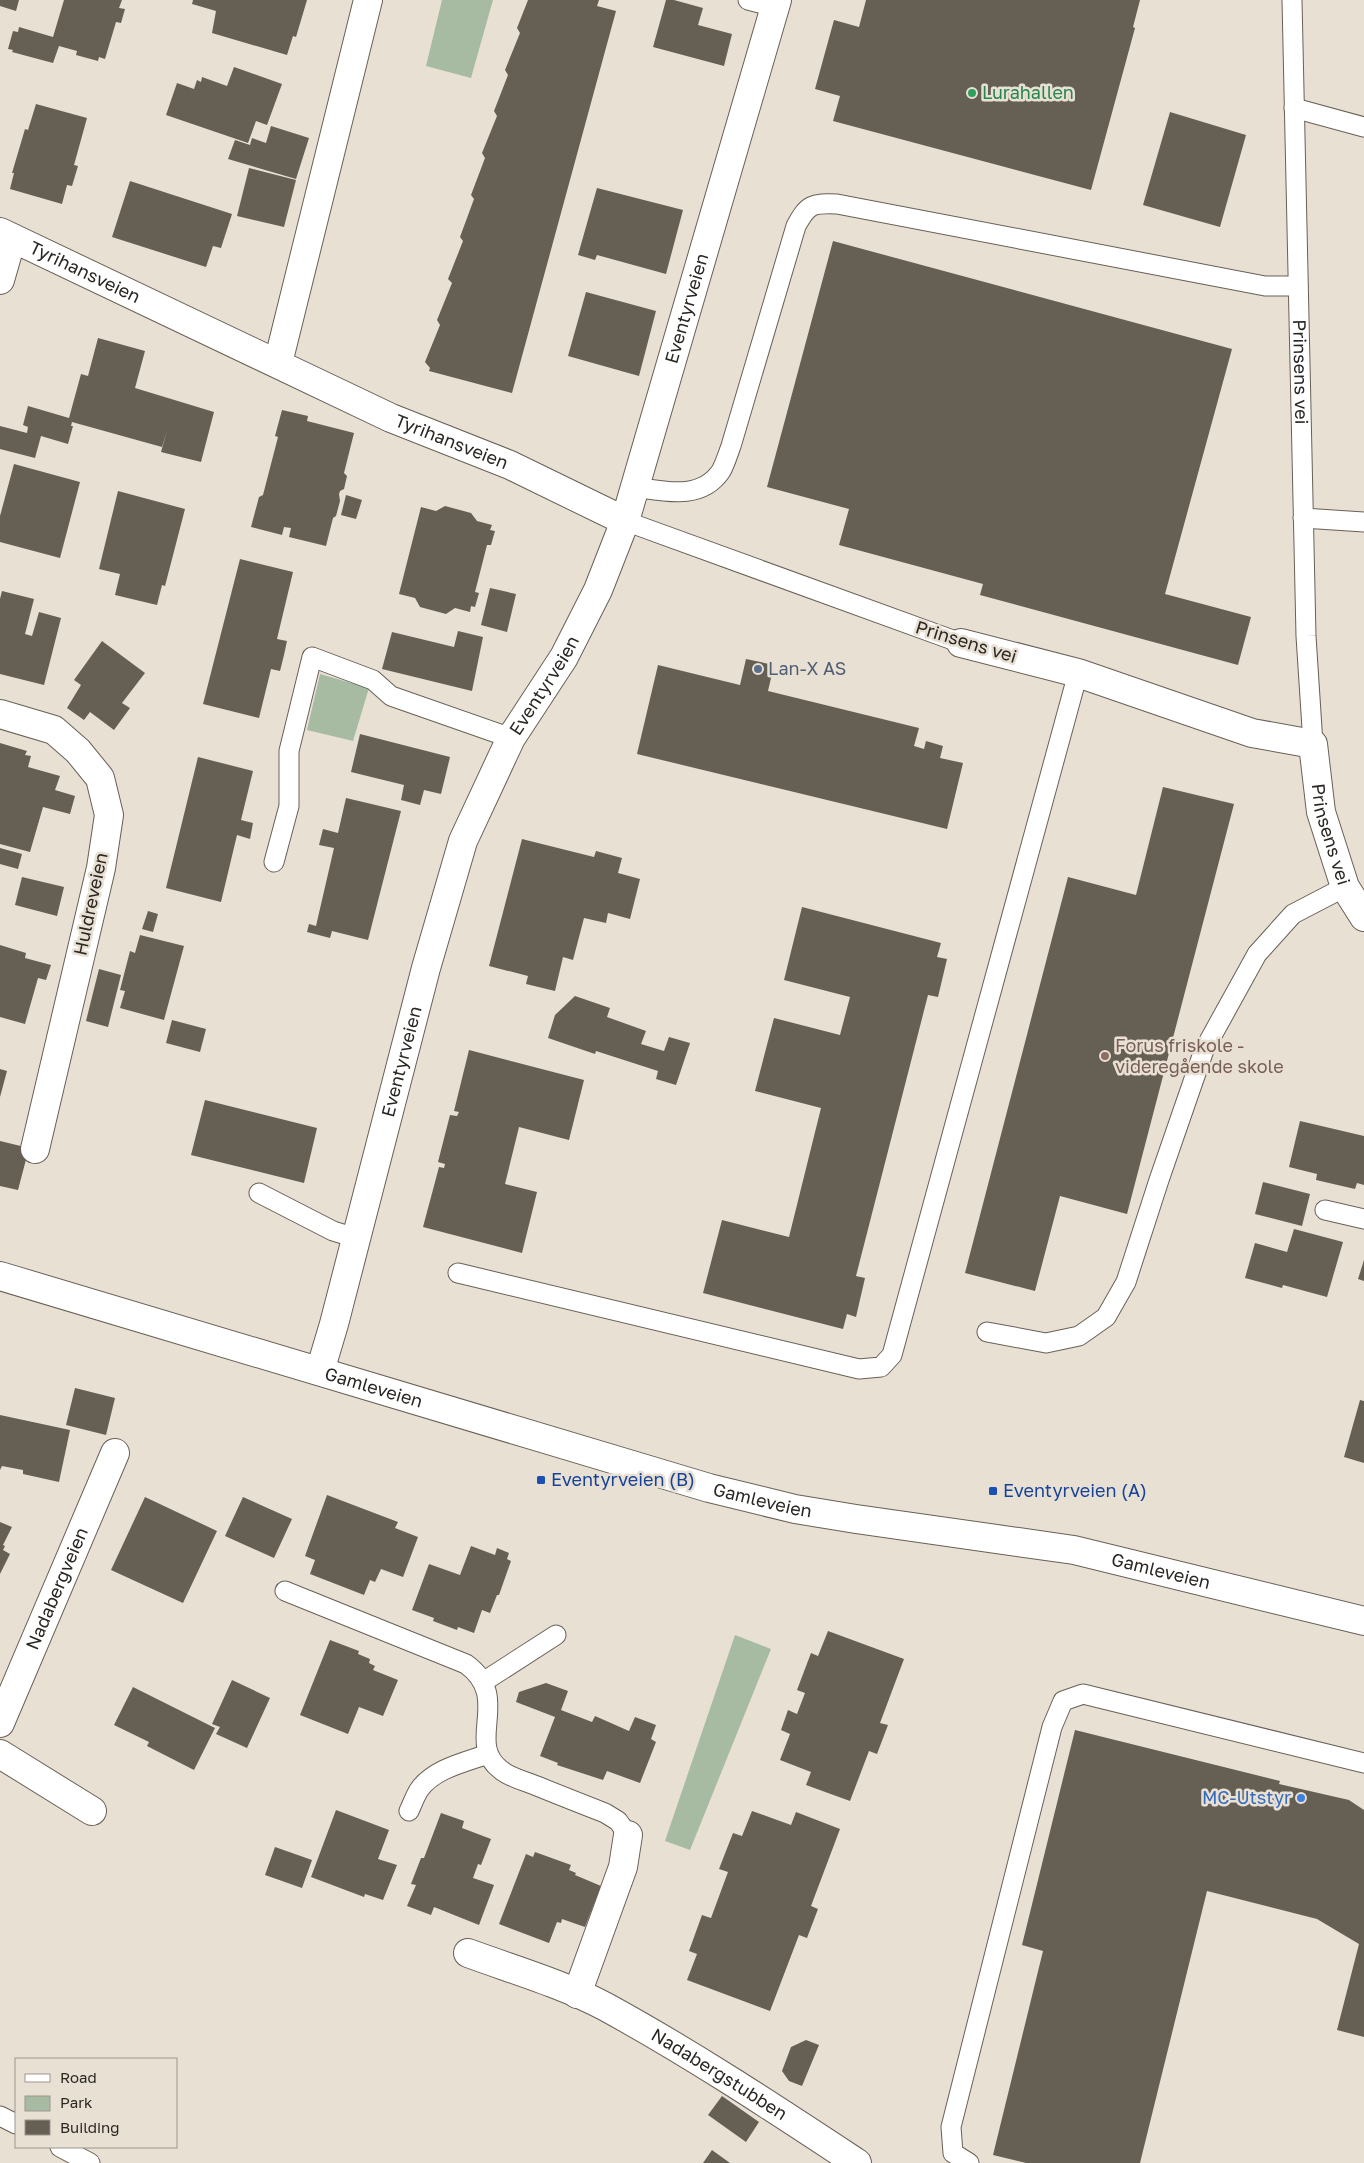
<svg xmlns="http://www.w3.org/2000/svg" width="1364" height="2163" font-family="'Golos Text',sans-serif">
	<rect width="100%" height="100%" fill="#e9e0d4"/>
	<path fill="#a7bba3" d="M442,0H493L471,78L426,66Z
		M320,674L369,688L353,741L307,730Z
		M735,1635L771,1649L690,1850L665,1841Z"/>
	<path fill="#655f54" d="M0,0H19L16,11L0,6Z
		M64,0H122L119,8L125,9L121,23L116,22L105,59L99,57L98,61L76,55L77,51L59,46L53,63L12,52L13,50L8,49L13,31L18,32L19,27L53,37Z
		M193,0H307L296,37L293,36L287,55L212,33L216,11L192,4Z
		M528,0H599L597,6L616,11L512,393L429,371L430,368L425,362L440,325L437,320L452,283L448,279L463,241L460,237L474,199L471,195L485,158L482,153L497,116L494,111L508,75L505,70L520,33L517,28Z
		M666,0H674L703,8L698,25L732,34L724,66L653,47Z
		M866,0H1140L1133,27L1135,28L1091,190L833,121L840,96L815,89L834,20L859,27Z
		M234,67L282,84L267,125L256,121L248,143L166,115L177,83L194,89L197,80L201,82L202,77L227,86Z
		M36,104L87,118L74,165L78,166L72,186L67,185L62,204L10,189L14,173H12L25,129L28,130Z
		M1170,112L1246,135L1220,227L1143,205Z
		M271,126L309,138L296,179L228,159L235,140L250,145L252,138L266,143Z
		M249,168L296,180L284,227L237,216Z
		M130,181L232,214L221,248L213,246L206,267L112,237Z
		M597,188L683,210L666,274L597,255L595,260L578,255Z
		M833,241L1232,349L1165,594L1251,617L1238,665L980,595L983,584L839,545L849,509L767,487Z
		M586,292L656,311L639,376L568,356Z
		M98,338L145,351L135,388L214,412L201,462L161,452L167,431L162,447L72,422L71,426H73L68,444L41,436L35,458L0,449V426L27,433L28,427L23,425L28,406L69,418L81,374L88,376Z
		M282,410L308,416L307,421L354,433L344,473L347,476L344,489L340,491L339,494L340,501L336,516L333,518L326,546L289,537L291,528L284,527L282,535L251,527L259,497L263,495L278,437L275,436Z
		M14,464L80,482L60,558L0,542V516Z
		M118,491L185,509L165,586L162,585L157,605L115,595L120,574L99,569Z
		M346,495L362,500L356,519L341,515Z
		M445,506L471,513L477,521L492,525L490,530L495,531L491,545H487L475,592L479,593L475,607L471,606L470,612L455,608L446,614L420,607L415,598L399,594L421,507L436,511Z
		M240,559L293,572L277,639L287,641L284,655L280,671L271,669L259,718L203,704Z
		M490,588L516,594L507,632L481,625Z
		M2,591L34,599L25,634L32,636L39,612L61,618L44,685L0,674V599Z
		M458,631L483,637L472,691L382,669L392,632L454,647Z
		M102,641L145,673L122,703L130,708L114,730L90,712L84,720L67,708L81,685L74,680Z
		M746,659L774,665L768,691L919,728L914,746L924,749L926,741L943,746L940,758L963,763L947,829L637,754L658,665L740,685Z
		M360,734L450,757L441,794L424,790L420,805L401,800L404,785L351,772Z
		M0,743L27,751L25,755L31,756L28,767L60,776L55,790L75,796L70,814L43,807L30,852L0,844Z
		M198,757L253,771L241,820L253,823L250,839L237,835L221,902L166,888Z
		M1163,787L1234,804L1127,1214L1060,1196L1035,1291L965,1273L1068,877L1136,895Z
		M346,798L401,811L368,940L332,931L330,938L307,932L309,924L316,926L334,848L319,845L323,829L338,833Z
		M522,839L594,857L596,851L622,858L618,873L640,879L630,919L608,913L606,923L584,918L573,960L563,957L555,991L526,984L528,976L489,966Z
		M0,848L22,854L18,869L0,864Z
		M22,877L64,887L57,916L15,905Z
		M802,907L941,943L937,957L947,959L938,997L928,995L856,1276L865,1278L856,1317L847,1314L843,1329L703,1293L722,1220L789,1237L821,1108L755,1091L774,1018L840,1035L850,997L784,980Z
		M148,911L158,914L153,932L142,929Z
		M140,935L184,946L164,1020L120,1008L125,991L120,990L130,951L135,953Z
		M0,945L26,953L25,958L51,965L46,980L38,978L25,1024L0,1017Z
		M99,969L121,975L108,1027L86,1021Z
		M575,996L610,1008L607,1017L646,1031L641,1044L664,1051L669,1037L690,1043L676,1085L656,1079L658,1071L596,1051L595,1054L548,1038L555,1015Z
		M172,1020L206,1029L200,1052L166,1043Z
		M469,1050L584,1080L569,1140L519,1127L505,1184L537,1192L522,1253L423,1227L439,1167L444,1168L445,1164L438,1162L450,1115L457,1116L459,1112L454,1111Z
		M0,1069L7,1071L0,1097Z
		M205,1100L317,1128L304,1183L191,1155Z
		M1300,1121L1364,1136V1185L1357,1183L1355,1189L1316,1180L1317,1174L1289,1167Z
		M0,1141L29,1148L18,1190L0,1186Z
		M1263,1182L1310,1194L1302,1226L1255,1214Z
		M1294,1229L1343,1242L1327,1297L1283,1285L1282,1288L1245,1278L1255,1243L1287,1252Z
		M1364,1260V1281L1358,1279Z
		M75,1388L115,1398L106,1435L66,1425Z
		M1360,1400L1364,1401V1463L1344,1457Z
		M0,1415L70,1430L59,1482L23,1474V1470L2,1466L0,1470Z
		M327,1495L398,1522L395,1528L418,1537L403,1577L381,1569L375,1582L370,1580L364,1595L310,1574L315,1560L305,1556Z
		M145,1497L217,1531L183,1603L111,1570Z
		M243,1497L292,1519L274,1558L225,1536Z
		M0,1522L12,1527L3,1545L5,1546L3,1550L10,1554L0,1574Z
		M471,1546L495,1555L497,1548L509,1553L507,1559L511,1561L499,1595H497L490,1613L482,1610L474,1633L458,1627L457,1630L433,1621L434,1618L412,1610L429,1564L460,1575Z
		M828,1631L904,1659L880,1723L888,1725L877,1754L869,1751L850,1801L806,1785L811,1772L780,1760L790,1734L781,1730L788,1710L797,1714L805,1693L797,1690L811,1653L818,1656Z
		M330,1640L359,1651L358,1654L370,1659L369,1663L375,1666L373,1670L398,1680L383,1716L359,1707L348,1734L300,1715Z
		M232,1680L270,1698L247,1748L216,1734L220,1727L212,1724Z
		M546,1683L568,1691L561,1710L592,1722L595,1716L629,1731L635,1717L656,1725L651,1739L656,1742L640,1783L607,1771L603,1780L557,1765L558,1763L540,1756L555,1717L516,1702L519,1692Z
		M133,1687L215,1728L194,1770L147,1746L149,1742L114,1725Z
		M1075,1730L1280,1781L1279,1784L1349,1800L1364,1810V2037L1337,2030L1359,1944L1317,1919L1207,1891L1140,2163H1026L993,2155L1043,1951L1022,1945Z
		M336,1810L389,1830L378,1859L397,1865L383,1900L365,1894L364,1897L311,1877Z
		M752,1811L791,1825L796,1812L840,1829L811,1906L818,1909L807,1938L799,1935L770,2011L687,1980L697,1954L689,1951L702,1915L711,1918L728,1872L719,1869L733,1833L742,1836Z
		M441,1813L464,1821L462,1828L491,1839L481,1865L478,1864L473,1878L494,1885L479,1925L434,1907L431,1915L407,1906L416,1885L411,1884L421,1858H424Z
		M275,1847L312,1860L302,1888L265,1875Z
		M535,1852L571,1865L569,1870L576,1873L575,1875L601,1886L585,1927L562,1919L561,1923L557,1922L549,1943L499,1924L526,1854L533,1857Z
		M806,2040L819,2045L802,2086L789,2081L782,2071L791,2047Z
		M722,2096L759,2122L746,2142L708,2115Z
		M712,2150L730,2163H703Z"/>
	<g fill="none" stroke-linecap="round" stroke-linejoin="round">
		<defs>
			<g id="lane">
				<path d="M748,0L775,7"/>
				<path id="s1" d="M1292,0L1306,636L1313,744"/>
				<path d="M1294,108L1364,127"/>
				<path d="M635,487C664,491 701,501 721,471C725,464 728,454 731,446L796,226C808,204 812,203 837,204L1265,286H1298"/>
				<path d="M1303,518L1364,522"/>
				<path d="M625,521L961,643"/>
				<path d="M274,862L289,806V751L312,657L373,680L391,696L511,738"/>
				<path d="M259,1193L333,1231L356,1238"/>
				<path d="M1325,1210L1364,1219"/>
				<path d="M458,1273L859,1369L881,1367L892,1355L1078,673"/>
				<path d="M987,1332L1046,1343L1079,1336L1106,1317L1126,1282L1159,1180L1204,1050L1257,954L1293,914L1345,887"/>
				<path d="M285,1591L466,1664C513,1698 464,1742 501,1770C511,1778 525,1781 537,1786C559,1795 582,1804 605,1813L618,1821L628,1835"/>
				<path d="M483,1682L556,1635"/>
				<path d="M409,1811C412,1805 415,1796 419,1790C433,1769 465,1762 488,1754"/>
				<path d="M0,2116L16,2124"/>
				<path d="M60,2147L90,2163"/>
				<path d="M969,2163L953,2153L951,2127L1052,1727L1063,1701L1083,1694L1364,1763"/>
			</g>
			<g id="street">
				<path id="s2" d="M0,232L391,418L510,465L625,521"/>
				<path d="M0,280L12,238"/>
				<path d="M278,363L368,0"/>
				<path id="s3" d="M961,643L1078,673L1252,733L1313,744L1321,812L1345,887L1364,917"/>
				<path d="M0,714L54,730L78,751L100,778L109,815L101,868L35,1149"/>
				<path id="s4" d="M320,1371L334,1324L426,968L463,841L511,738L564,657L598,590L625,521L777,0"/>
				<path id="s5" d="M0,1723L115,1453"/>
				<path d="M0,1754L92,1811"/>
				<path id="s6" d="M468,1953C514,1970 563,1984 606,2007C692,2054 775,2109 857,2163"/>
				<path d="M577,1994L623,1867L628,1835"/>
			</g>
			<g id="secondary">
				<path id="s7" d="M0,1276L709,1488L795,1509L856,1519L1074,1550L1364,1621"/>
			</g>
		</defs>
		<use href="#lane" stroke="#686056" stroke-width="21"/>
		<use href="#street" stroke="#686056" stroke-width="30"/>
		<use href="#secondary" stroke="#686056" stroke-width="30"/>
		<use href="#lane" stroke="#fff" stroke-width="19"/>
		<use href="#street" stroke="#fff" stroke-width="28"/>
		<use href="#secondary" stroke="#fff" stroke-width="28"/>
	</g>
	<circle fill="#2e9e5b" stroke="#e9e0d4" stroke-width="2" cx="972" cy="93" r="5"/>
	<circle fill="#5c6f8a" stroke="#e9e0d4" stroke-width="2" cx="758" cy="669" r="5"/>
	<circle fill="#8d6e63" stroke="#e9e0d4" stroke-width="2" cx="1105" cy="1056" r="5"/>
	<g fill="#1a4fb4" stroke="#e9e0d4" stroke-width="2">
		<rect x="536" y="1475" width="10" height="10" rx="2.5"/>
		<rect x="988" y="1486" width="10" height="10" rx="2.5"/>
	</g>
	<circle fill="#3f7fe0" stroke="#e9e0d4" stroke-width="2" cx="1301" cy="1798" r="5"/>
	<g text-anchor="middle" stroke-width="5" stroke-linejoin="round" paint-order="stroke">
		<g font-size="18" fill="#27864d" stroke="#e9e0d4" text-anchor="start">
			<text x="982" y="99">Lurahallen</text>
		</g>
		<g font-size="18" fill="#2a2723" stroke="#e9e0d4">
			<text dy="6" stroke="none"><textPath href="#s2" startOffset="94">Tyrihansveien</textPath></text>
			<text dy="6" stroke="none"><textPath href="#s4" startOffset="1130">Eventyrveien</textPath></text>
			<text dy="6" stroke="none"><textPath href="#s1" startOffset="372">Prinsens vei</textPath></text>
			<text dy="6" stroke="none"><textPath href="#s2" startOffset="498">Tyrihansveien</textPath></text>
			<text transform="translate(966 642) rotate(17)" y="6">Prinsens vei</text>
			<text dy="6" stroke="none"><textPath href="#s4" startOffset="725">Eventyrveien</textPath></text>
			<text dy="6" stroke="none"><textPath href="#s3" startOffset="459">Prinsens vei</textPath></text>
			<text transform="translate(91 904) rotate(-78)" y="6">Huldreveien</text>
			<text dy="6" stroke="none"><textPath href="#s4" startOffset="320">Eventyrveien</textPath></text>
			<text dy="6" stroke="none"><textPath href="#s7" startOffset="390">Gamleveien</textPath></text>
			<text dy="6" stroke="none"><textPath href="#s7" startOffset="795">Gamleveien</textPath></text>
			<text dy="6" stroke="none"><textPath href="#s7" startOffset="1200">Gamleveien</textPath></text>
			<text dy="6" stroke="none"><textPath href="#s5" startOffset="146">Nadabergveien</textPath></text>
			<text dy="6" stroke="none"><textPath href="#s6" startOffset="280">Nadabergstubben</textPath></text>
		</g>
		<g font-size="18" fill="#4e5e75" stroke="#e9e0d4" text-anchor="start">
			<text x="768" y="675">Lan-X AS</text>
		</g>
		<g font-size="18" fill="#785e54" stroke="#e9e0d4" text-anchor="start">
			<text x="1115" y="1052">Forus friskole -<tspan x="1115" dy="21">videregående skole</tspan></text>
		</g>
		<g font-size="18" fill="#164399" stroke="#e9e0d4" text-anchor="start">
			<text x="551" y="1486">Eventyrveien (B)</text>
			<text x="1003" y="1497">Eventyrveien (A)</text>
		</g>
		<g font-size="18" fill="#366cbe" stroke="#e9e0d4" text-anchor="end">
			<text x="1291" y="1804">MC-Utstyr</text>
		</g>
	</g>
	<rect x="15" y="2058" width="162" height="90" fill="#e9e0d4" stroke="#9d968d"/>
	<rect x="25" y="2074" width="25" height="8" fill="#ffffff" stroke="#9d968d"/>
	<text x="60" y="2083" font-size="15" fill="#2a2723">Road</text>
	<rect x="25" y="2096" width="25" height="15" fill="#a7bba3" stroke="#9d968d"/>
	<text x="60" y="2108" font-size="15" fill="#2a2723">Park</text>
	<rect x="25" y="2120" width="25" height="15" fill="#655f54" stroke="#9d968d"/>
	<text x="60" y="2133" font-size="15" fill="#2a2723">Building</text>
</svg>
